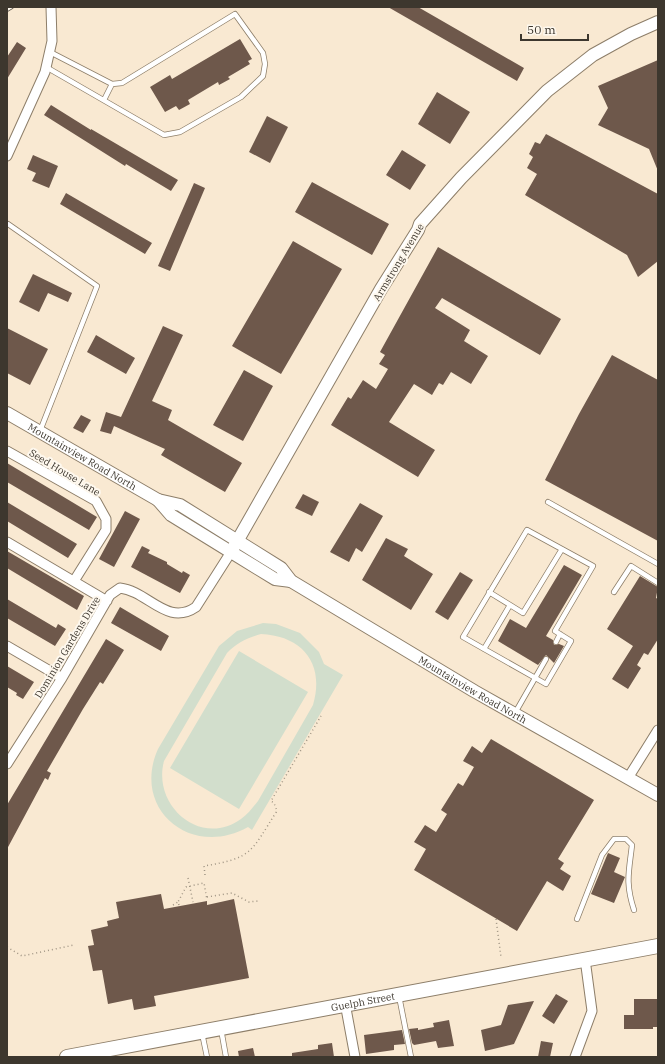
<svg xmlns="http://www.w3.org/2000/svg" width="665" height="1064" font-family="'IBM Plex Serif',serif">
	<rect width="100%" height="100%" fill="#f9e9d2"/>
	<path fill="#d2decc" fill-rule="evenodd" d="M263,623L276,624L300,633L319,652L324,664L343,675L252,830L248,827C191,859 131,809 158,749L219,646L237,631ZM261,634C303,636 325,664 313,705L258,801C253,807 248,814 241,819C201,848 152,806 164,761L227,653C237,643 247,638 261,634Z
		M239,651L308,692L239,809L170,768Z"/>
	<path fill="#6e584b" d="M388,7H418L524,68L517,81Z
		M240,39L252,59L248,61L250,64L228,77L230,79L219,85L218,82L188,100L190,104L179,110L176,106L165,112L150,87L170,75L172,79Z
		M17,42L26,48L7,79V57Z
		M658,60V171L649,149L598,125L608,108L598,86Z
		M437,92L470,112L450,144L418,124Z
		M51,105L91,130V129L178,180L171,191L126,164L125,166L44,115Z
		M267,116L288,127L270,163L249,152Z
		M546,134L658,194V261L638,277L627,255L525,195L537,174L527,168L533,157L529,154L535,142L540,144Z
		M402,150L426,165L410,190L386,175Z
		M33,155L58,166L49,188L32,181L36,173L27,169Z
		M312,182L389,224L372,255L295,212Z
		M194,183L205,188L170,271L158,266Z
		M66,193L152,243L145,254L60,204Z
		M293,241L342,269L281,374L232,346Z
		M438,247L561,319L540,355L442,298L435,308L470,330L464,341L488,356L471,384L451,372L443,385L439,383L432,395L414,384L389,422L435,450L418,477L331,425L348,397L351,399L363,380L376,389L388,369L379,364L385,355L380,352Z
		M33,274L72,293L68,302L48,293L39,312L19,302Z
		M163,326L183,335L152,401L172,410L168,420L242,463L225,492L161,455L165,449L114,426L111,434L100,431L106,412L121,417Z
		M7,328L48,349L30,385L7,373Z
		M96,335L135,358L126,374L87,352Z
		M612,355L658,380V541L545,480L579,414Z
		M244,370L273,386L243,441L213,425Z
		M81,415L91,420L83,433L73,428Z
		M7,463L97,517L89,530L7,482Z
		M303,494L319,502L312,516L295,508Z
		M7,502L77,544L68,558L7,521Z
		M360,503L383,516L362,552L356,548L349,562L330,552Z
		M125,511L140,519L114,567L99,559Z
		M386,538L408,549L404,556L433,574L411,610L362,580Z
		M142,546L150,550L148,553L167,562V564L182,573L183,571L190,575L180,593L131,567Z
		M7,551L84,596L77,610L7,568Z
		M564,565L582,575L546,636L553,640L554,645L559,644L564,646L554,663L546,655L538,665L498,641L510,619L526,628Z
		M460,572L473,580L448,620L435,612Z
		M640,576L658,587L656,598L658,599V639L648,655L644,653L637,665L641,668L628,689L612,679L633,646L607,629Z
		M7,599L56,628L58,624L66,629L55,646L7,618Z
		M120,607L169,636L161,651L111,623Z
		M106,639L124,650L103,684L100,682L83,709L47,771L51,773L48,780L45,778L7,849V805Z
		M7,666L34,682L23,699L16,695L17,693L7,687Z
		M491,739L594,800L558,859L564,863L560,869L571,876L563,891L547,881L517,931L414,870L426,849L414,842L425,825L436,832L447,814L441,810L458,783L463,786L474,767L463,761L472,746L482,753Z
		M608,853L620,858L614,872L625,877L614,903L591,894Z
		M161,894L164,909L207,901V905L234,899L249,978L154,996L156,1006L134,1010L132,999L108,1004L102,970L93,971L88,946L94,945L91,930L108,926L107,921L119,918L116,902Z
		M556,994L568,1001L554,1024L542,1016Z
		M634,999H658V1027H653V1029H624V1015H634Z
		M534,1001L514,1044L485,1051L481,1030L501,1025L508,1005Z
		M449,1020L454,1046L438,1048L436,1041L414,1045L412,1043L409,1029L418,1028V1030L434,1027L433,1023Z
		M402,1030L405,1044L394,1045V1050L366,1054L364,1035Z
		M541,1041L553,1043L550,1057H538Z
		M332,1043L334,1057H292V1053L318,1049V1045Z
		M253,1048L255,1057H239L238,1051Z"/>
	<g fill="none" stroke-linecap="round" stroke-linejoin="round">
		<defs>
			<path id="lane" d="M46,67L164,135L180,132L241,97L263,76L265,64L263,53L235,14L122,83L112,84L50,52
				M104,100L112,84
				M8,224L97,286L40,431
				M548,502L658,564
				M527,530L593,566L555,631L571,641L546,684L463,637Z
				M489,592L523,613L562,549
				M614,592L631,566L658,583
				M556,642L560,634
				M484,649L510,605
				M515,713L546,659
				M577,919L602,855L614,839H626L632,845C629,872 625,882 634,910
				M399,996L411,1057
				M221,1029L226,1057
				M202,1033L207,1057"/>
			<path id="street" d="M7,156L45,72L52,41L51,7
				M7,451L96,501L106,519V530L74,581
				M7,542L107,601
				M7,646L62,678
				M7,764L62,678L110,595L120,588C148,591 167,627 196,607L231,552
				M628,778L658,730
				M345,1003L355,1057
				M575,1057L592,1011L585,959"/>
			<g id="secondary">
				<path id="s1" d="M7,413L158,500L180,505L281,568L291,581L474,691L658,795"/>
				<path d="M158,500L171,515L231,552L275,579L291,581"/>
				<path d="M231,552L381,289L418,230L420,224L461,178L547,91L593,55L631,34L658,22"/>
			</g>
			<g id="primary">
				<path id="s2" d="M67,1057L658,946"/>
			</g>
		</defs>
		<use href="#lane" stroke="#8d7e69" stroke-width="6"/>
		<use href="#street" stroke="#8d7e69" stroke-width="11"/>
		<use href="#secondary" stroke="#8d7e69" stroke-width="14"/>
		<use href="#primary" stroke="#8d7e69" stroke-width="16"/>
		<path stroke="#a09584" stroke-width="1.5" stroke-dasharray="1 3" stroke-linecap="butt" d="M205,875L204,866C254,858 251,851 277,811L274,803L271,801L321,716
			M188,878L193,902
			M207,897L232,893L249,902L258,901
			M173,905L178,902
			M179,905L178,902L186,887L204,883L207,900
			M496,919L501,957
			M7,947L22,956L74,945"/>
		<use href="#lane" stroke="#fff" stroke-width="4.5"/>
		<use href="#street" stroke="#fff" stroke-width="9"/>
		<use href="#secondary" stroke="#fff" stroke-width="12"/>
		<use href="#primary" stroke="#fff" stroke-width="14"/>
		<defs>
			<path id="rail" d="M7,10L12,7"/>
		</defs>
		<use href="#rail" stroke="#61594d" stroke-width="4"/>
		<use href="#rail" stroke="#fef8ee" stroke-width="2.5" stroke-dasharray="8" stroke-linecap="butt"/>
	</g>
	<g text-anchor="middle" stroke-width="4" stroke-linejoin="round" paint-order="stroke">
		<g font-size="10" fill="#3d372e" stroke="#fef8ee">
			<text transform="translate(398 262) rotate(-59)" y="4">Armstrong Avenue</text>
			<text dy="4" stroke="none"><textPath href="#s1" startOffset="87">Mountainview Road North</textPath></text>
			<text transform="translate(65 472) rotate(31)" y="4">Seed House Lane</text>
			<text transform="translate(67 647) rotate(-59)" y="4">Dominion Gardens Drive</text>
			<text dy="4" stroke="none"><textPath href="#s1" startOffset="544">Mountainview Road North</textPath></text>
			<text dy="4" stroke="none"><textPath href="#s2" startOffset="301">Guelph Street</textPath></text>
		</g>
	</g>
	<rect width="665" height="1064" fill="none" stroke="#3d372e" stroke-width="16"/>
	<path d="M521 34v6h67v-6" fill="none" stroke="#3d372e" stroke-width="2"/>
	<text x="527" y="34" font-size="12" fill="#3d372e" stroke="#fef8ee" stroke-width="3" paint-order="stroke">50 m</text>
</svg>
